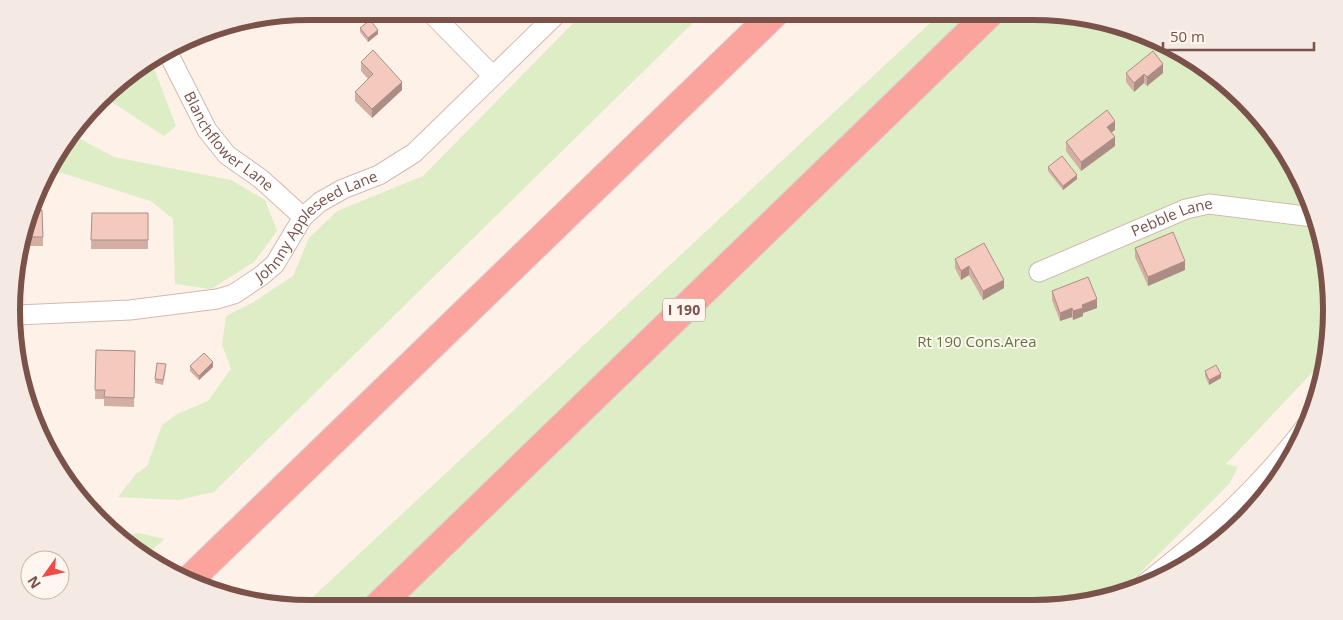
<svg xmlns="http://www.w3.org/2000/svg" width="1343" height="620" font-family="'Open Sans',sans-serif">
	<rect width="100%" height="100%" fill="#fef1e8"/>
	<path fill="#ddedc5" d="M585,11H705L214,492L178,500L118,497L135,475L147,466L162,425L177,414L208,401L231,369L222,344L226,316L254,302L293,276L309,238L337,211L423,176Z
		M943,11H1033L1147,34L1244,99L1309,195L1332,310L1321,363L1226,464L1238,467L1230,483L1139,574L1105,597L1072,606L302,607Z
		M152,63L176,126L164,136L104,97L113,85Z
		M73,135L114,157L231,180L265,200L277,231L254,262L211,289L175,284L173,219L151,201L62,173L46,174L51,161Z
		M139,533L165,539L146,555L117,537Z"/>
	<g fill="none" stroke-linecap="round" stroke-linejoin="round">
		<defs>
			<g id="street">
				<path d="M429,11L492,75"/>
				<path id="s1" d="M168,53L207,130L227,155L261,179L303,217"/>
				<path id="s2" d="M1039,272L1186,209L1209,204L1313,217"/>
				<path id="s3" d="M17,315L130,310L217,299L234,294L261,276L275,264L303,217L320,202L343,189L379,175L414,153L560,11"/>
				<path d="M1139,588C1203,539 1262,486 1310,421"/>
			</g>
			<path id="highway" d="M188,581L777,11
				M375,609L992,11"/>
		</defs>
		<use href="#street" stroke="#d3b9b0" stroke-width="21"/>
		<use href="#highway" stroke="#dacfcc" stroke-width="30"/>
		<use href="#street" stroke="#fff" stroke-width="19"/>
		<use href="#highway" stroke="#fba39d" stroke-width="28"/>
	</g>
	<path fill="#d3aea3" d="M360,28L378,34L368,42L360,32Z
		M361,62L402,90L372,118L355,101V92L368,79L361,71Z
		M1126,73H1163L1147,86L1144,83L1134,92L1126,82Z
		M1115,130L1111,132L1115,146L1081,171L1066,151V142Z
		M1048,167L1077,179L1063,190L1048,171Z
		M33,210L43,237V246H21V250L17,251Z
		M92,213H148V249H91Z
		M984,243L1004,288L983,300L969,275L961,280L955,268V259Z
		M1135,248L1185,270L1148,286L1135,257Z
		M1052,291L1097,308L1083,313V316L1073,320L1072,317L1060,321L1052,300Z
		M96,350L135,351L134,407L104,406V399H95Z
		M190,366L213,367L199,380L190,371Z
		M166,369L163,385L155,383V379Z
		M1205,371L1221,378L1209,385L1205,376Z"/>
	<path fill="#ac8d85" d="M378,30V34L368,42V38Z
		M1163,64V73L1147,86V77Z
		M1144,74V83L1134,92V83Z
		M402,82V90L372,118V109Z
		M1115,121V130L1107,136V127Z
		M1115,137V146L1081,171V162Z
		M1077,175V179L1063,190V186Z
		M1185,261V270L1148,286V277Z
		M969,266V275L961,280V271Z
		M1004,280V288L983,300V291Z
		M1097,299V308L1083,313V316L1073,320V311L1082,305Z
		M1072,308V317L1060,321V313Z
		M213,362V367L199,380V376Z
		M1221,374V378L1209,385V380Z"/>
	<path fill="#f5cabe" stroke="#ac8d85" d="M370,20L378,30L368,38L360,28Z
		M373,50L402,82L372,109L355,92L373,74L361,62Z
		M1153,51L1163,64L1147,77L1144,74L1134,83L1126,73Z
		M1107,110L1115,121L1107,127L1115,137L1081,162L1066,142Z
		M1062,156L1077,175L1063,186L1048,167Z
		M33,210H42L43,237H22Z
		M92,213H148V240H91Z
		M1173,232L1185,261L1148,277L1135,248Z
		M984,243L1004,280L983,291L969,266L961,271L955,259Z
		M1088,277L1097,299L1082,305L1083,308L1073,311L1072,308L1060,313L1052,291Z
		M96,350L135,351L134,398L104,397L105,390H95Z
		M204,353L213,362L199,376L190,366Z
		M157,363L166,364L163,380L155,379Z
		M1216,365L1221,374L1209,380L1205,371Z"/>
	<g text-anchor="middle" stroke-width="4" stroke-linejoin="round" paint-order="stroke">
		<rect fill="#fff6f0" stroke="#a2837c" stroke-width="1" x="663" y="298.5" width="42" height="23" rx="4"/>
		<g font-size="14" font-weight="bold" fill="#7a524a">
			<text x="684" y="315">I 190</text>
		</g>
		<g font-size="15" fill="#7a524a" stroke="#fff6f0">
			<text dy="5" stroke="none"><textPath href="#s1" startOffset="109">Blanchflower Lane</textPath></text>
			<text dy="5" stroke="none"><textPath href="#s2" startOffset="144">Pebble Lane</textPath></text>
			<text dy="5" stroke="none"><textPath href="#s3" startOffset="328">Johnny Appleseed Lane</textPath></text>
		</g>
		<g font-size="15" fill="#5c7a3e" stroke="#fff6f0">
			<text x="977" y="347">Rt 190 Cons.Area</text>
		</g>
	</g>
	<path d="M0 0H1343V620H0ZM310 20H1033A290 290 0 0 1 1323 310V310A290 290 0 0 1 1033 600H310A290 290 0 0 1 20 310V310A290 290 0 0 1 310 20Z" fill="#f4e9e3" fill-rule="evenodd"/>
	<path fill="none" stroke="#7a524a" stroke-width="6" d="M310 20H1033A290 290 0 0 1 1323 310V310A290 290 0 0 1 1033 600H310A290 290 0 0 1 20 310V310A290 290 0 0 1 310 20Z"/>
	<g transform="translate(45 575) rotate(237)"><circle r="24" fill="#fff6f0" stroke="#cab4ae"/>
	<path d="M0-4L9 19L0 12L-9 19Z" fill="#ed4d48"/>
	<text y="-8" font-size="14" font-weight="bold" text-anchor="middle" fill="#7a524a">N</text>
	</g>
	<path d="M1163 42v8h151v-8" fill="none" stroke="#7a524a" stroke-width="2.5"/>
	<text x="1170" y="42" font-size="15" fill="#7a524a" stroke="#fff6f0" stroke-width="4" paint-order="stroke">50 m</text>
</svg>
